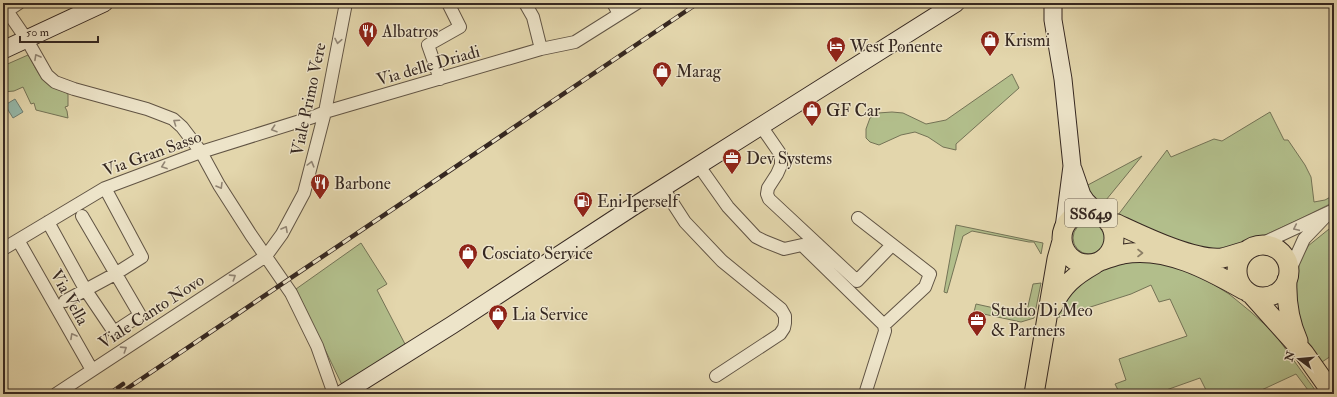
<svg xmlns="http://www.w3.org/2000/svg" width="1337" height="397" font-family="'IM FELL Double Pica',serif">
	<rect width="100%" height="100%" fill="#e3d6ac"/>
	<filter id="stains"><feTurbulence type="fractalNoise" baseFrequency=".005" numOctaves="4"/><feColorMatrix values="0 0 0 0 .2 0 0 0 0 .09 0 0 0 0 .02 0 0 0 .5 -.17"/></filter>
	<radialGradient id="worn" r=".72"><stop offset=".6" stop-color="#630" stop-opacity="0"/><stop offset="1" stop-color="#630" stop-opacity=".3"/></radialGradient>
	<path fill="#b2be8b" stroke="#747356" d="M28,55C34,64 39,78 48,84C55,88 62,89 68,94V106L65,107L67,111L68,118L36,110L34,103L31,104L23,87L14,91L3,92V66Z
		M1012,74L1019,88L956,144V150L943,147L928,137L915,132L901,135L879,145L870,142L866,138V129L870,118L878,113L892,112L903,113L926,124L946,120Z
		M1270,112L1284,140H1288L1305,165L1311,177L1314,202L1325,200L1334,195V202L1298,220L1230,251L1215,254L1120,222L1118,215L1167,150L1171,157L1214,139L1222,141Z
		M1142,156L1106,200L1101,203H1098L1086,186Z
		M1073 238a16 16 0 1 1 32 0a16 16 0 1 1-32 0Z
		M956,225L1043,243L1041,254L1034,242H1029L972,231L963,236L947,293L944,292Z
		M1334,225V354L1319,364L1297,326L1294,277L1299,263L1308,246Z
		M361,243L387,284L377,290L406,346L343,387L296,289Z
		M1124,261H1149L1177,266L1203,278L1229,294L1251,312L1274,333L1318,394H1311L1296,374L1253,394H1208L1200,378L1155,394H1120L1115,384L1126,380L1119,359L1187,336L1170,299L1159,302L1151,285L1131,294L1053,319L1061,302L1089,273Z
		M1041,283L1034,318L1021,322L974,312L976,304L1026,315L1033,284Z"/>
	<path fill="#95b9ab" stroke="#6f7f74" d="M15,99L23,112L13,118L5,105Z"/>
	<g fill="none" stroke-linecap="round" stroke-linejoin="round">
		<defs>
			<path id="street" d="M525,3L533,17L541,49
				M613,3L619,14
				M3,5L27,40L47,75L55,82L74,89L147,109L173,119L182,127L201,152L219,185L251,235L291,293L317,346L334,394
				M7,11L19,3
				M440,79L428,45L460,27L448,3
				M761,126L781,155V165L777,174L768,188L767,194L769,199L857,281L892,245
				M699,166L728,207L756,237L764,241L784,249L802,245L884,325
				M663,188L685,222L722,261L781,309L785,316V323L784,328L780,334L716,376
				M858,218L930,274L925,287L884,325L885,331L865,394
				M48,222L85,289L114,332L140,315L82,216
				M18,240L92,370
				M1257,246L1334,210
				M3,249L105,188L201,152L313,117L325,112L541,49L575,42L637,3
				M1289,272L1304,239L1326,216
				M65,301L115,274L142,257L105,188
				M56,394L266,256L282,234L304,193L325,112L346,3"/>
			<path id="secondary" d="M1053,3V20L1063,79L1072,166L1064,228
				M3,50L104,3
				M1073,169L1082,195L1086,201L1101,216
				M342,394L452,325L631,208L956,3"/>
			<path id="primary" d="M1062 238a26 26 0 1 1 52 0a26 26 0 1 1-52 0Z
				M1109,223L1117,224C1143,236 1194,261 1222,258C1230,256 1239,253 1246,251
				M1237 271a26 26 0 1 1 52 0a26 26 0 1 1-52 0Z
				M1103,260C1109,258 1116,255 1123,254C1165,246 1209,270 1244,290
				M1287,280C1286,302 1289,321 1298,341
				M1252,295L1304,353L1333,394
				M1052,307C1063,285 1074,276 1095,264
				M1034,394L1057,259L1062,241"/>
		</defs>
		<use href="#street" stroke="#615444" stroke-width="14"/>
		<use href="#secondary" stroke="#362821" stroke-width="19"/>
		<use href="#primary" stroke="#362821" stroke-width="21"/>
		<use href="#street" stroke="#ede4c9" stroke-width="12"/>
		<use href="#secondary" stroke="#ede4c9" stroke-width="17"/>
		<use href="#primary" stroke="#e3d6ac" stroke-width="19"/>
		<defs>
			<path id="rail" d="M109,394L123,384
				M119,394L698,3"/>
		</defs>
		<use href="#rail" stroke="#362821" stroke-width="4.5"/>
		<use href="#rail" stroke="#ede4c9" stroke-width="3" stroke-dasharray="9" stroke-linecap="butt"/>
	</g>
	<defs><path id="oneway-chevron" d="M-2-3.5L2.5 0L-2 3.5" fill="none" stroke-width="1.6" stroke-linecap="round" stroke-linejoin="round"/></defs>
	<g stroke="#928675">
		<use href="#oneway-chevron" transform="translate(338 41) rotate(101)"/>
		<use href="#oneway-chevron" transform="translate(37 57) rotate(-119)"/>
		<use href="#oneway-chevron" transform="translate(176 122) rotate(-146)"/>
		<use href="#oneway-chevron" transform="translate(274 129) rotate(162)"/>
		<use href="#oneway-chevron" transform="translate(311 164) rotate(-75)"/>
		<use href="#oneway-chevron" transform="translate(164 166) rotate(160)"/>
		<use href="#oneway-chevron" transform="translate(220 186) rotate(59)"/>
		<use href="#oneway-chevron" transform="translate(1296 228) rotate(155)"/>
		<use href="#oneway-chevron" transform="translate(285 229) rotate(-61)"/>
		<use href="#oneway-chevron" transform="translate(233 277) rotate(-33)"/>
		<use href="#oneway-chevron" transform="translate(73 336) rotate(-119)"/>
		<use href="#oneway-chevron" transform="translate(124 349) rotate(-33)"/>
	</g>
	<use stroke="#8c7f66" href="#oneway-chevron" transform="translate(1140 253)"/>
	<defs>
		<symbol id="restaurant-pin" viewBox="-11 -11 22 30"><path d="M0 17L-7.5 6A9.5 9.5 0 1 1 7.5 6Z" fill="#8f2418" stroke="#ede4c9"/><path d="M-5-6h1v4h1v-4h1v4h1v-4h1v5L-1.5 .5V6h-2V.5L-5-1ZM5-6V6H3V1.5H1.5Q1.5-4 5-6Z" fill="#fff"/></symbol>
		<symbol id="shop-pin" viewBox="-11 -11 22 30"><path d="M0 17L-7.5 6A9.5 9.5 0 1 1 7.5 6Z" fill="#8f2418" stroke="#ede4c9"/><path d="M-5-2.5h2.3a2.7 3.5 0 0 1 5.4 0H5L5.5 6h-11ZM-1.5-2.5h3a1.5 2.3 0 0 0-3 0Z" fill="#fff"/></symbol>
		<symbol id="hotel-pin" viewBox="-11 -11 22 30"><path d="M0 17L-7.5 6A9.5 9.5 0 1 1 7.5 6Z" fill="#8f2418" stroke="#ede4c9"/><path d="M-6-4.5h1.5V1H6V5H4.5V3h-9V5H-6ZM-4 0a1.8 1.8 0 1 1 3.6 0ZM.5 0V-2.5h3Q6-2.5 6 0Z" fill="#fff"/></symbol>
		<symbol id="office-pin" viewBox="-11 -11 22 30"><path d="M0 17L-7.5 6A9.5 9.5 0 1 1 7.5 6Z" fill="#8f2418" stroke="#ede4c9"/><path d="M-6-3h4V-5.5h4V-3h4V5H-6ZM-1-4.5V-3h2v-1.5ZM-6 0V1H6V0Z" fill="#fff"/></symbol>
		<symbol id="fuel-pin" viewBox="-11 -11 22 30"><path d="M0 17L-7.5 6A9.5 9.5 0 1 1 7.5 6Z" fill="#8f2418" stroke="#ede4c9"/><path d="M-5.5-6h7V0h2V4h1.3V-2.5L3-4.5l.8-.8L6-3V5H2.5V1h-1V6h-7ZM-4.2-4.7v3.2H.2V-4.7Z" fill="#fff"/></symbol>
	</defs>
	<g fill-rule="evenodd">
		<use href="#restaurant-pin" x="357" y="20" width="22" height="30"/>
		<use href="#shop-pin" x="979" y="29" width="22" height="30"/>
		<use href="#hotel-pin" x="825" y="35" width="22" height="30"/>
		<use href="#shop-pin" x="651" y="60" width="22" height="30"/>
		<use href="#shop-pin" x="801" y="99" width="22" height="30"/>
		<use href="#office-pin" x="721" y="147" width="22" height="30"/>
		<use href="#restaurant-pin" x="309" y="172" width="22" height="30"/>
		<use href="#fuel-pin" x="572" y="190" width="22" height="30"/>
		<use href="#shop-pin" x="457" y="242" width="22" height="30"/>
		<use href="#shop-pin" x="487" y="303" width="22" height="30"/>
		<use href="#office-pin" x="966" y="309" width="22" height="30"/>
	</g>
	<g text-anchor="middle" stroke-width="3" stroke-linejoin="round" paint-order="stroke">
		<rect fill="#ede4c9" stroke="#6d6053" stroke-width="1" x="1065" y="199" width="52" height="28" rx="3"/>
		<g font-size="16" font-weight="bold" fill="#362821">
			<text x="1091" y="219">SS649</text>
		</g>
		<g font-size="17" fill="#362821" stroke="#ede4c9" text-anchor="start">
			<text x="382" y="37">Albatros</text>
			<text x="1004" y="46">Krismi</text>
			<text x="850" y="52">West Ponente</text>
			<text x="676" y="77">Marag</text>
			<text x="826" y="116">GF Car</text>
			<text x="746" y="164">Dev Systems</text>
			<text x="334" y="189">Barbone</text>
			<text x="597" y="207">Eni Iperself</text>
			<text x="482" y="259">Cosciato Service</text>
			<text x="991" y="316">Studio Di Meo<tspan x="991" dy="20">&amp; Partners</tspan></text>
			<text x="512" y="320">Lia Service</text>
		</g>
		<g font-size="17" fill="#362821" stroke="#ede4c9">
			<text transform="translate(428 65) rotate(-16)" y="6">Via delle Driadi</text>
			<text transform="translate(308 99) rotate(-78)" y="6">Viale Primo Vere</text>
			<text transform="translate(152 153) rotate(-20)" y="6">Via Gran Sasso</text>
			<text transform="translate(70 297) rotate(61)" y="6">Via Vella</text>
			<text transform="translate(151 311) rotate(-33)" y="6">Viale Canto Novo</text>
		</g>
	</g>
	<rect width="1337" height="397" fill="none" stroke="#e3d6ac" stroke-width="16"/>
	<rect x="4" y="4" width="1329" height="389" fill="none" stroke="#362821" stroke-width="2"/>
	<rect x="8" y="8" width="1321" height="381" fill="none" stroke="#362821"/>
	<g transform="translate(1299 359) rotate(286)" stroke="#ede4c9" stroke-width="3" paint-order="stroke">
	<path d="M0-3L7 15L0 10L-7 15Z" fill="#362821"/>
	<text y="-6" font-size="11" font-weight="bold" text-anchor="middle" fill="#362821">N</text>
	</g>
	<path d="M20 36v6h78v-6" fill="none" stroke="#362821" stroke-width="2"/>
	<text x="26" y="36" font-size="12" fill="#362821" stroke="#ede4c9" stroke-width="3" paint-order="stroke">50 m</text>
	<rect width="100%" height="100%" filter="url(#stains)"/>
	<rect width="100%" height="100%" fill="url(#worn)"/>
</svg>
